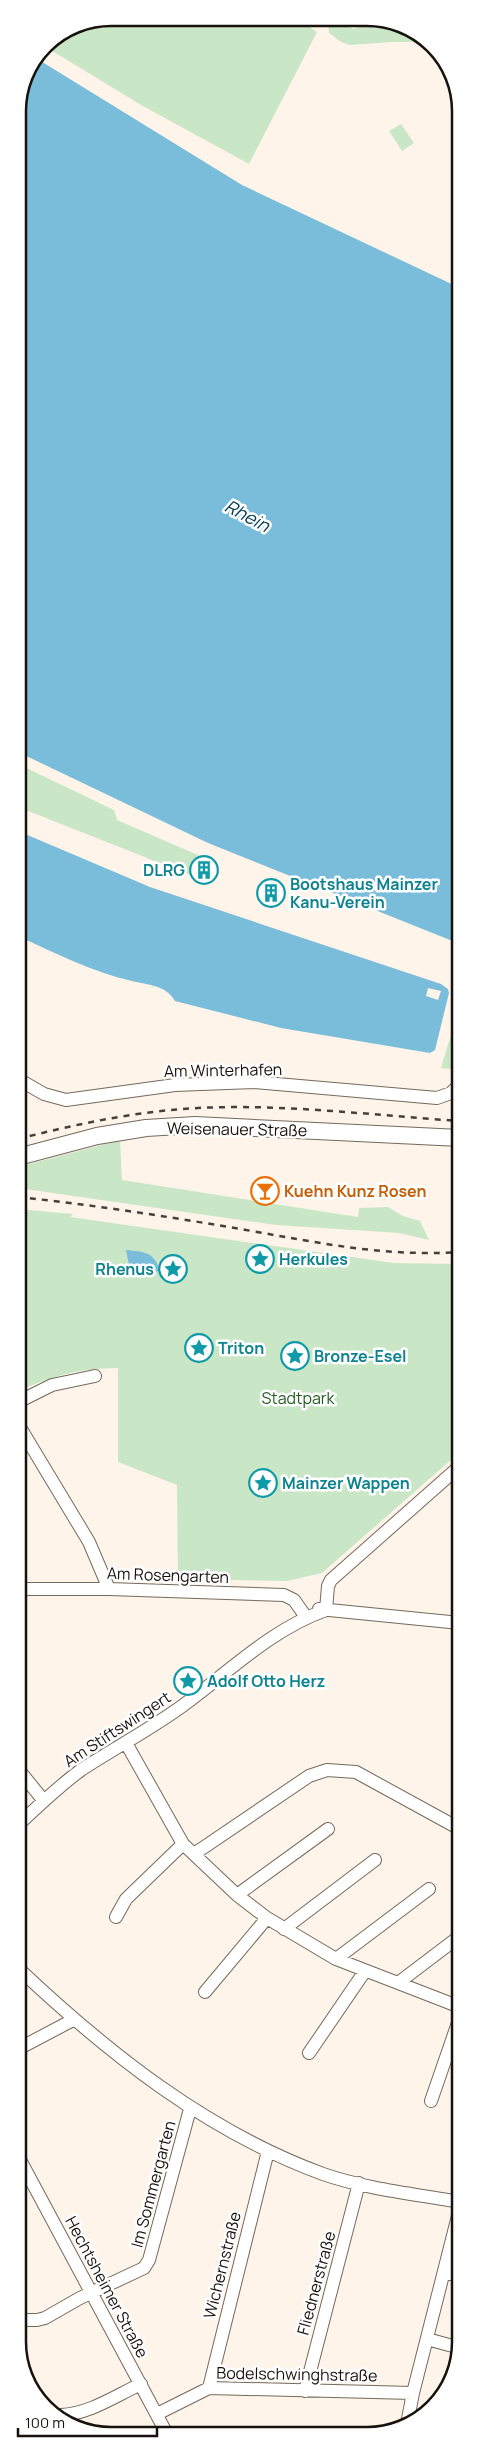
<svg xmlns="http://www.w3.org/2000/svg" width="478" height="2453" font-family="Manrope,sans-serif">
	<rect width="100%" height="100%" fill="#fff4e9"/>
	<path fill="#c9e6c6" d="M111,18L299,20L317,32L249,164L141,105L44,46L76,25Z
		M328,20H345L348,27L354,29L360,26L361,20L378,23H394L426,42H392L350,45L341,42L329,33Z
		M401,124L414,143L402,151L389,131Z
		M18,764L114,810L117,820L198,855L190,875L18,807Z
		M460,1004V1070L441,1068Z
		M120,1140L122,1180L358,1217L359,1208L388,1207L403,1216L420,1221L429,1240L399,1233L276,1225L18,1188V1167Z
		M455,1151H460V1210Z
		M18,1209L73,1214L70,1217L394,1263L460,1264V1452L322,1573L287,1581L178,1579L177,1485L118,1462V1368C78,1369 55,1375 18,1391Z"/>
	<path fill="#7abdda" d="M39,60L242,185L460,288V944L208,843L18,752V106Z
		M18,831L150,887L441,984L448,989L449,993L435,1050L430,1053L281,1028L175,1001C166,985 148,985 132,981C92,972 55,953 18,936Z
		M126,1250C144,1252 154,1251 160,1271L131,1275Z"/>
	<path fill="#fff4e9" d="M428,988L441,991L438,1000L426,996Z"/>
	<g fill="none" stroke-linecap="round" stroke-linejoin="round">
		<defs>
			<path id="minor" d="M18,1079L44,1094L66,1100L175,1085L254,1082L437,1098L451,1093L460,1084
				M18,1402L52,1385L95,1376
				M18,1424L89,1542L109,1589
				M18,1589H109L284,1595L294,1600L306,1617
				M319,1609L460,1623
				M326,1610L328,1586L331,1580L460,1466
				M126,1743L183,1844L237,1895L267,1918L336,1959L460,2007
				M18,1769L44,1801
				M18,1825C38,1806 59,1786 81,1770C113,1749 147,1731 178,1709C226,1675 269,1630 326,1610
				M194,1854L309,1776L327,1770L356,1772L460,1829
				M237,1895L328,1829
				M116,1917L126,1899L183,1844
				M284,1929L375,1860
				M336,1959L429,1889
				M18,1968C108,2053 206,2131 323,2174C366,2189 415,2194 460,2202
				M398,1983L460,1936
				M205,1992L267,1918
				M18,2049L73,2020
				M309,2053L365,1971
				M431,2101L460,2017
				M18,2156L167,2434
				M444,2272L460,2276
				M18,2320H37L45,2318L80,2298L144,2268L149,2260L190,2109
				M427,2339L460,2348
				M209,2388L268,2151
				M305,2391L359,2183
				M157,2414L209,2388L413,2393
				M61,2415C89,2414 115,2396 141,2384
				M408,2419L413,2393L460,2208"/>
			<path id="major" d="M18,1157L97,1136L146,1128L195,1125L460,1138"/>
		</defs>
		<use href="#minor" stroke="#74695c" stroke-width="14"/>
		<use href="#major" stroke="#74695c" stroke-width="18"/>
		<use href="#minor" stroke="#fff" stroke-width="12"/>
		<use href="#major" stroke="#fff" stroke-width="16"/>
		<path stroke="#46403a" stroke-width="2.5" stroke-dasharray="6 6" stroke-linecap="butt" d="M18,1139C69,1126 119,1115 171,1110C264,1101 367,1115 460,1121
			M18,1197C94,1205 171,1217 246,1230C320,1243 385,1257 460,1252"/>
	</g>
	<defs>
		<symbol id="building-ring" viewBox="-11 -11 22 22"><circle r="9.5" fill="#fff" stroke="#0f9aa8" stroke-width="1.5"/><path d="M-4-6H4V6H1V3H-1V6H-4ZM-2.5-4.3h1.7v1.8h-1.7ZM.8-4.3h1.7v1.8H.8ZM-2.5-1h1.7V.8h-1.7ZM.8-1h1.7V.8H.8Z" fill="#0f9aa8"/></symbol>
		<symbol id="bar-ring" viewBox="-11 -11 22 22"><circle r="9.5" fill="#fff" stroke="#e8710a" stroke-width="1.5"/><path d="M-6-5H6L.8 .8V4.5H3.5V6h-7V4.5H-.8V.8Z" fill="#e8710a"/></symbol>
		<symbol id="sight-ring" viewBox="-11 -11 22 22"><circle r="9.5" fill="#fff" stroke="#0f9aa8" stroke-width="1.5"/><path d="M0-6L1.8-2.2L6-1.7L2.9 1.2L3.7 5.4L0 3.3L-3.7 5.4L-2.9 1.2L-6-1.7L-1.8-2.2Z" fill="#0f9aa8"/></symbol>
	</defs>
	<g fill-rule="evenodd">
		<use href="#building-ring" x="188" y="854" width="32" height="32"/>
		<use href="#building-ring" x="255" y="877" width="32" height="32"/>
		<use href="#bar-ring" x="249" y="1175" width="32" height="32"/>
		<use href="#sight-ring" x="244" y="1243" width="32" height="32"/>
		<use href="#sight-ring" x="157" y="1253" width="32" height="32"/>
		<use href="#sight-ring" x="183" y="1332" width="32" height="32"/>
		<use href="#sight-ring" x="279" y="1340" width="32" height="32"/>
		<use href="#sight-ring" x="247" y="1467" width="32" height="32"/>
		<use href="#sight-ring" x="172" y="1665" width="32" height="32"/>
	</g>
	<g text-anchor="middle" stroke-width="5" stroke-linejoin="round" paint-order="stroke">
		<g font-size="16" font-weight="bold" fill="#0d838f" stroke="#fff" text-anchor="start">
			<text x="185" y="876" text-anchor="end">DLRG</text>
			<text x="290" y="890">Bootshaus Mainzer<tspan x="290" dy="18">Kanu-Verein</tspan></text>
			<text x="279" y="1265">Herkules</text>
			<text x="154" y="1275" text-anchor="end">Rhenus</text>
			<text x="218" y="1354">Triton</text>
			<text x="314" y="1362">Bronze-Esel</text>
			<text x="282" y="1489">Mainzer Wappen</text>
			<text x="207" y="1687">Adolf Otto Herz</text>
		</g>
		<g font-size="16" fill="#17120d" stroke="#fff">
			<text transform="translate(223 1070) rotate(-1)" y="6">Am Winterhafen</text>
			<text transform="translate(237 1129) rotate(1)" y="6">Weisenauer Straße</text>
			<text transform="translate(168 1575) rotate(2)" y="6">Am Rosengarten</text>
			<text transform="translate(117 1729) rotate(-33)" y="6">Am Stiftswingert</text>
			<text transform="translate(153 2184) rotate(-75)" y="6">Im Sommergarten</text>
			<text transform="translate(222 2265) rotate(-76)" y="6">Wichernstraße</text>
			<text transform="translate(316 2283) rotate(-75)" y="6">Fliednerstraße</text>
			<text transform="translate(107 2287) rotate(62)" y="6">Hechtsheimer Straße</text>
			<text transform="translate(297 2374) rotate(1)" y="6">Bodelschwinghstraße</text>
		</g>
		<g font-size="16" font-weight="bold" fill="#c56008" stroke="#fff" text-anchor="start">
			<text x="284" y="1197">Kuehn Kunz Rosen</text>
		</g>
		<g font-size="16" fill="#225b1f" stroke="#fff">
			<text x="298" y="1404">Stadtpark</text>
		</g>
		<g font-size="18" font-style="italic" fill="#003c4f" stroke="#fff">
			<text transform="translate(247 516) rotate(28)" y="6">Rhein</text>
		</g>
	</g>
	<path d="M0 0H478V2453H0ZM111 26H367A85 85 0 0 1 452 111V2342A85 85 0 0 1 367 2427H111A85 85 0 0 1 26 2342V111A85 85 0 0 1 111 26Z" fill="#fff" fill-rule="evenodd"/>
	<path fill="none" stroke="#17120d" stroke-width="2.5" d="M111 26H367A85 85 0 0 1 452 111V2342A85 85 0 0 1 367 2427H111A85 85 0 0 1 26 2342V111A85 85 0 0 1 111 26Z"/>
	<path d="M18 2428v8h139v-8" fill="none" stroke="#17120d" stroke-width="2.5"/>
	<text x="25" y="2428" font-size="15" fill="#17120d" stroke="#ffffff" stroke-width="4" paint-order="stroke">100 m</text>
</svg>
